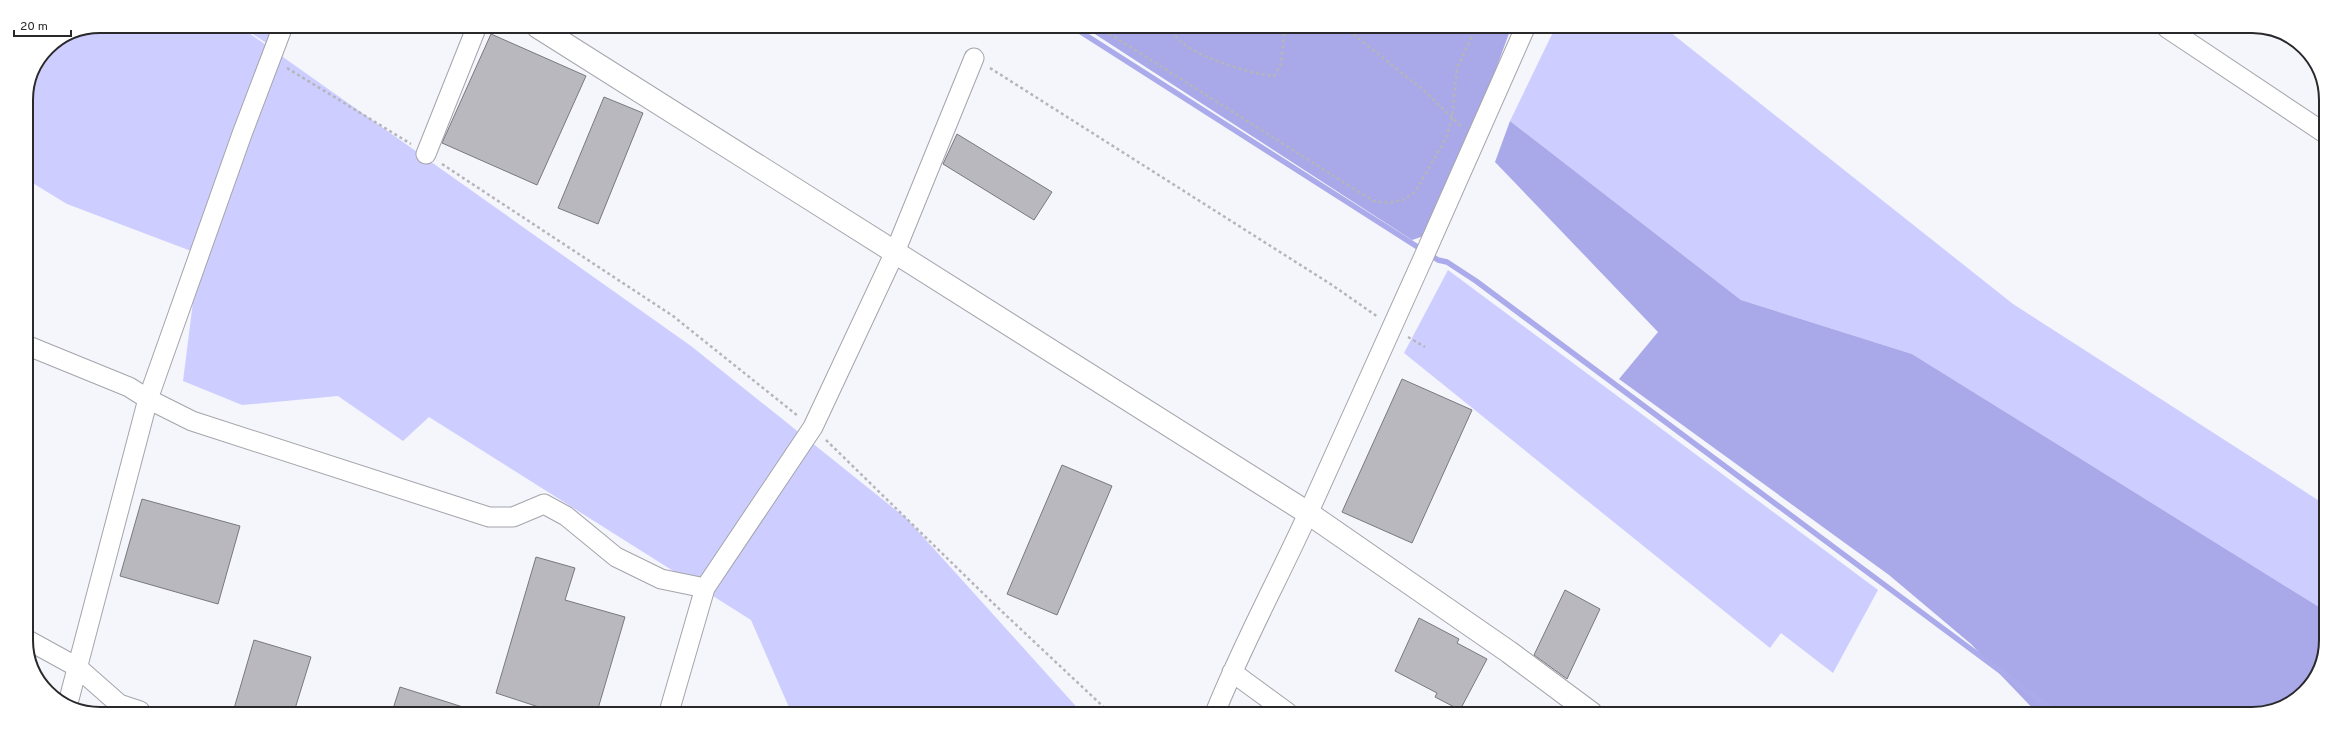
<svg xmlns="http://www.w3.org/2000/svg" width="2352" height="740" font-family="Overpass,sans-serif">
	<rect width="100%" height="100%" fill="#f5f5fc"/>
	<path fill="#cdceff" d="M100,26H239L691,346L907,519L1082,713L791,712L751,620L429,417L403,441L338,396L242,405L183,381L199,254L67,204L26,179V100L32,72L48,48L72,32Z
		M241,26H283L275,49Z
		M1555,28H1665L2013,304L2324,504V610L1912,354L1741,300L1510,121Z
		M1448,270L1878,590L1833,673L1781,633L1770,648L1404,353Z"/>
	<path fill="#a9a9ea" d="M1084,27L1511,28L1475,126L1424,236L1412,240Z
		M2260,29H2271L2309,54Z
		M1510,121L1741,300L1912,354L2324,610L2323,659L2297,698L2252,714H2038L1971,644L1889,575L1619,379L1658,332L1495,162Z"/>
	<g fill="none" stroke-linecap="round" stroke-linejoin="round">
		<path stroke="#ababec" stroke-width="5.5" d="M1073,27L1438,260L1447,262L1476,281L2058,714"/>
	</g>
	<path fill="#b8b8be" stroke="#78787e" d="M491,34L586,76L537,185L442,143Z
		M604,97L643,113L598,224L558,208Z
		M957,134L1052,192L1034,220L943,164Z
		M1402,379L1472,410L1412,543L1342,512Z
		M1062,465L1112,486L1057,615L1007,594Z
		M142,499L240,526L218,604L120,576Z
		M536,557L575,568L565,600L625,617L597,712H554L496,693Z
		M1565,590L1600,609L1567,679L1534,655Z
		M1419,618L1459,639L1457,643L1487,659L1460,710L1435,697L1437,693L1395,671Z
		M254,640L311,657L294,712H233Z
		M400,687L466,708L465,712H392Z"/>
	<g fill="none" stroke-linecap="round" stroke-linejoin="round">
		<defs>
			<path id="street" d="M2167,28L2326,134
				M426,154L477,26
				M26,345L129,387L148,399L192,421L489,517H513L544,504L566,516L616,557L661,579L705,588
				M26,639L77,667L119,704L140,711
				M1232,672L1288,713
				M68,703L148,399L242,134L283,26
				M669,712L705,588L813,427L895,252L974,58
				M1215,713C1243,643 1280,576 1311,507C1383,348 1455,188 1525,28"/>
			<path id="secondary" d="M538,27L1308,513L1509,652L1591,713"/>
		</defs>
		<use href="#street" stroke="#a4a4ab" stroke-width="21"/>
		<use href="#secondary" stroke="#a4a4ab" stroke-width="24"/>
		<path stroke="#b5b5ba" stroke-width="2.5" stroke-dasharray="3 3" stroke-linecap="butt" d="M1099,27L1362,194L1374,201L1389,203L1403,200L1415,192L1446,138L1452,118L1457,68L1476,28
			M1167,27C1173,33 1178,40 1185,45C1207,60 1248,73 1274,76L1281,64L1285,27
			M1344,27L1422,89L1461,126
			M287,68L411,144
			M990,68L1332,285L1378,317
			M442,164L673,316L798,416
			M1408,337L1425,347
			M826,440L994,604L1110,713"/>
		<use href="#street" stroke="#fff" stroke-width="19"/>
		<use href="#secondary" stroke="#fff" stroke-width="22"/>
	</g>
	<path d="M0 0H2352V740H0ZM100 33H2252A67 67 0 0 1 2319 100V640A67 67 0 0 1 2252 707H100A67 67 0 0 1 33 640V100A67 67 0 0 1 100 33Z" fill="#fff" fill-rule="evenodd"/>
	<path fill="none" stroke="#29292b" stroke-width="2" d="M100 33H2252A67 67 0 0 1 2319 100V640A67 67 0 0 1 2252 707H100A67 67 0 0 1 33 640V100A67 67 0 0 1 100 33Z"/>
	<path d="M14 30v6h57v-6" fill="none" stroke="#29292b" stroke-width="2"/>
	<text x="20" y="30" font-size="12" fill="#29292b" stroke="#ffffff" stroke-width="3" paint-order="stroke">20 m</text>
</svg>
